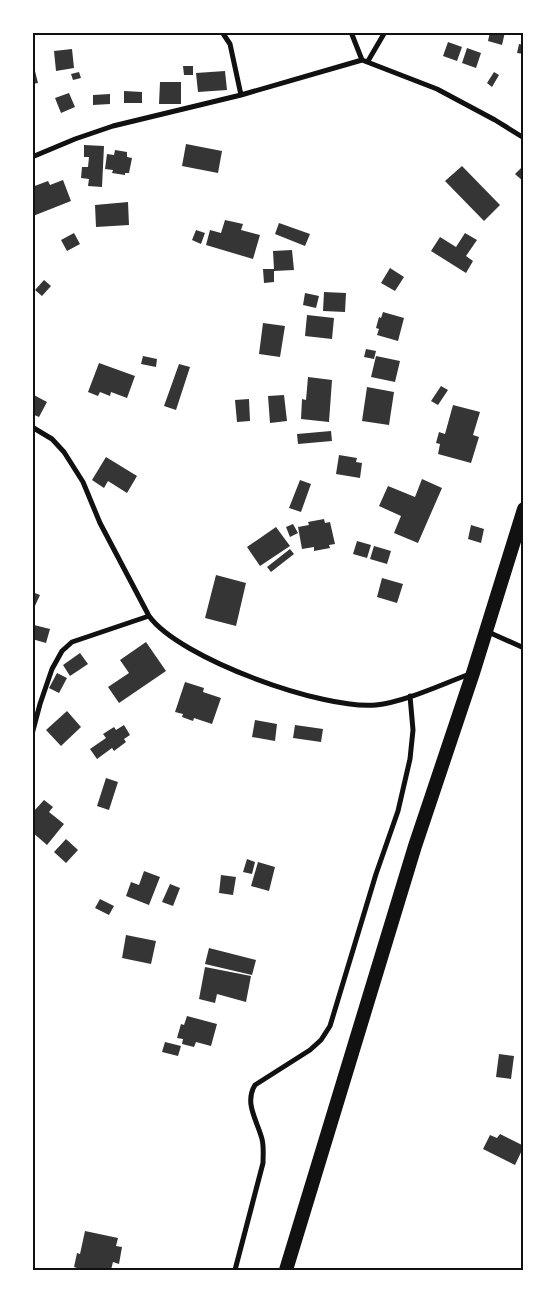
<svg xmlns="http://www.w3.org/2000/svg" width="556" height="1303" font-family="Bitter,serif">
	<rect width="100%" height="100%" fill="#fff"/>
	<path fill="#353535" d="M490,32H505L502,45L488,41Z
		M448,42L462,47L457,61L443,56Z
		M519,44L524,45V54L517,53Z
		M467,48L481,53L476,68L462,63Z
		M72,49L74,68L56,71L54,51Z
		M32,59L38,83L32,84Z
		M183,66H193V75H184Z
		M225,71L227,90L198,92L196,73Z
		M79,72L81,78L73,80L71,74Z
		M494,72L499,75L492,87L487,83Z
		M160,82H181V104H159Z
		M124,91L142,92V103H124Z
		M69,93L75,107L61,113L55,98Z
		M110,94V104L93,105V95Z
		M186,144L222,151L218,173L182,166Z
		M84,145L104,146L102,187L88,186L89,179L81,178L82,167H88L89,157H84Z
		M115,150L127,152V157L132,158L129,173H125V175L112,173L113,170L105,169L107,154L114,155Z
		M524,165V182L515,174Z
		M462,166L500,205L484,221L445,181Z
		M63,180L71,201L33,216L32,187L48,181L50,185Z
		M128,202L129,225L96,227L95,205Z
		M225,220L243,224L241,230L260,235L253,259L206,245L210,230L221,233Z
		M279,223L310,234L305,246L275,234Z
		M196,230L205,233L201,244L192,240Z
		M74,233L80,244L67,251L61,240Z
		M465,233L477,240L466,256L473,261L466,273L431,251L440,237L456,247Z
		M292,250L294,270L274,271V282L264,283L263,269H274L273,251Z
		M390,268L404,277L395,291L381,283Z
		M44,280L51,286L42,296L35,290Z
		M324,292L346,293L345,312L323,311Z
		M305,293L319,296L316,308L303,305Z
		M383,312L404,318L398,341L377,335L379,329L376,328L379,317L381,318Z
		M307,315L334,318L332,339L305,336Z
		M263,323L285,326L280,357L259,354Z
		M366,349L376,351L374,359L364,357Z
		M143,356L157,359L156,367L141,364Z
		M376,356L400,361L395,382L371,377Z
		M99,363L135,376L127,398L111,392L110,396L100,392L98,396L88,392Z
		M179,364L190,367L176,410L164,406Z
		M308,377L332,380L329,422L301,419L302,399L306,400Z
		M441,386L448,390L438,405L431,401Z
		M367,387L394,392L389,425L362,421Z
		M32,394L47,402L39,417L32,414Z
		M284,395L287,421L270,423L268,396Z
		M249,399L250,421L237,422L235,400Z
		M453,405L480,412L473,435L479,437L471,463L438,454L440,444L436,443L439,432L445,434Z
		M331,431L332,441L298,444L297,434Z
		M339,455L357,458L356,462L362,463L360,478L336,474Z
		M106,457L137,476L127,493L108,481L104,488L92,480Z
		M422,479L442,488L418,543L394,533L401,516L379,506L388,486L415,497Z
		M300,480L311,484L301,512L289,508Z
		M324,519L325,523L330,522L335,544L329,545L330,548L314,551V547L302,549L298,527L309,525L308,522Z
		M293,524L298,533L290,537L286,527Z
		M471,525L484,529L481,543L468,539Z
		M276,527L290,546L260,566L247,547Z
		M357,541L371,545L367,558L353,554Z
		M374,546L391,551L387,564L370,559Z
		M290,549L294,554L271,572L267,567Z
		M216,575L246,583L236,626L205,618Z
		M382,578L403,584L397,603L377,597Z
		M32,592L40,595L34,608L32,607Z
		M34,625L50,629L46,643L32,639Z
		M146,642L166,671L119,703L108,687L129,673L120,660Z
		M80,653L88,664L70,676L63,665Z
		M57,673L67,678L59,693L49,688Z
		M185,682L204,688L203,692L221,698L212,724L194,718L193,721L182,717L183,714L175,712Z
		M67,711L81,727L61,746L46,730Z
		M255,720L277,724L275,741L252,737Z
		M124,725L130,735L124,739L126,742L114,751L112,748L97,759L90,749L106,738L103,734L114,727L116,730Z
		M295,725L323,729L321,742L293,738Z
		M106,778L118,782L109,810L97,806Z
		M44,800L53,807L49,812L64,824L47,845L32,832V810L34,811Z
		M66,839L78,850L66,863L54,852Z
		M247,859L255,862L252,874L243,872Z
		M258,862L275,867L269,891L251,886Z
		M144,871L160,877L149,905L126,896L131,882L139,885Z
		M221,875L236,877L233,895L219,893Z
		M170,884L180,888L173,906L162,902Z
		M100,899L114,906L109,915L95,908Z
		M126,935L156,941L151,964L122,958Z
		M209,948L256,960L252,975L205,964Z
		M205,967L251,976L246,1002L217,994L215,1003L199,999Z
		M187,1016L217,1024L211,1046L196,1042L194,1047L182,1044L183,1039L177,1038L181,1024L184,1025Z
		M165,1042L181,1046L178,1056L162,1052Z
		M499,1054L514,1056L511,1079L496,1077Z
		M500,1134L524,1146L515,1165L483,1149L490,1135L497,1138Z
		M85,1231L118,1238L116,1246L122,1247L119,1264L113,1262L111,1270H77V1268L74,1267L77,1253L80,1254Z"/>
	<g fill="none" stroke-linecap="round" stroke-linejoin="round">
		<path stroke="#111" stroke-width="5" d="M222,32L230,44L241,95
			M351,32L362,60
			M368,61L385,32
			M32,157L75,139L113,126L241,95L362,60L437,89L495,120L524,138
			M32,427L52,439L64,452L83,482L100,523L149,616C180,659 324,710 376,705C405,702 442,684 470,674
			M486,631L524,648
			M32,734L40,704L52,669L62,651L72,642L149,616
			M235,1270L263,1163C263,1155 264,1147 262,1139C257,1120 244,1103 255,1085L310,1050L321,1040L330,1026L376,874L398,811L410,759L413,730L410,696"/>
		<path stroke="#111" stroke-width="14" d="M286,1270L415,846L473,673L524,509"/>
	</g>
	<rect width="556" height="1303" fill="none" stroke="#ffffff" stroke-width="68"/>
	<rect x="34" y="34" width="488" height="1235" fill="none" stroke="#111" stroke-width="2"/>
</svg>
